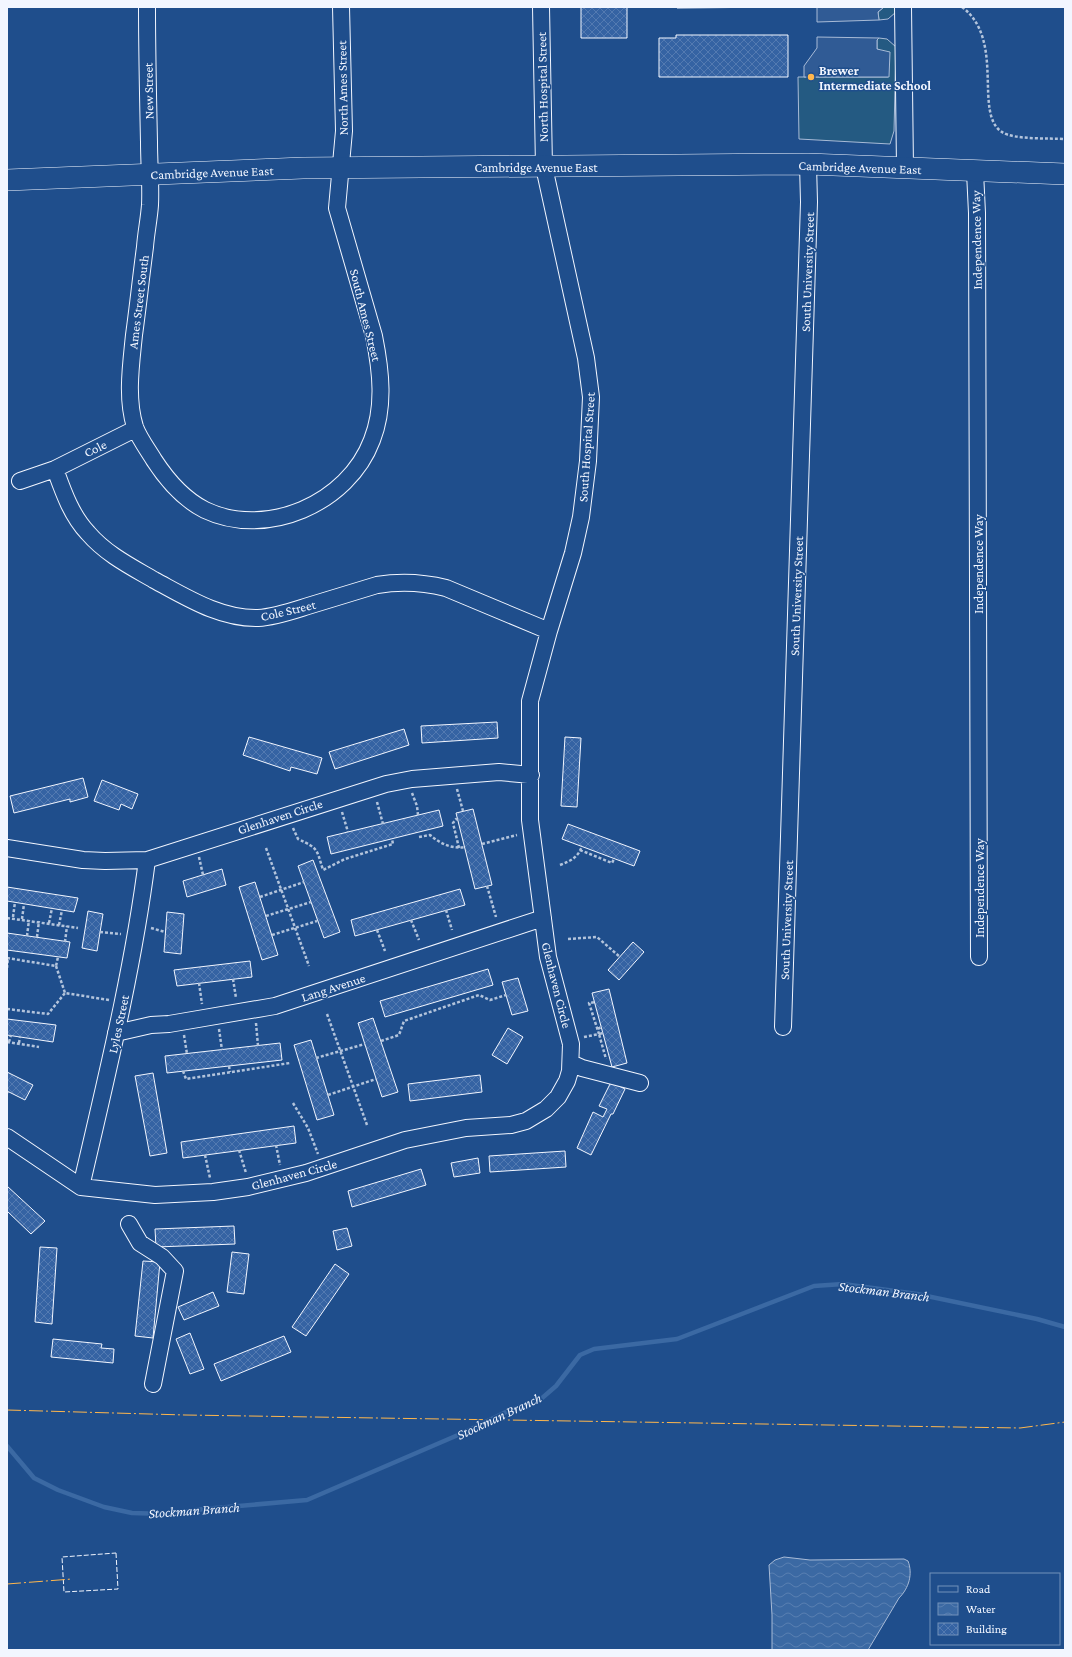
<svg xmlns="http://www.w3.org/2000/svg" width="1072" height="1657" font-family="'Crimson Pro',serif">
	<defs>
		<pattern id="water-waves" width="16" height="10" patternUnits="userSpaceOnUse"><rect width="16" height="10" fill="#3b69a3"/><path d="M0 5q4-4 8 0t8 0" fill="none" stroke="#587fb1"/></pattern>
		<pattern id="building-cross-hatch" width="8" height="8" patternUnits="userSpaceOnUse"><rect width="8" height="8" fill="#3563a3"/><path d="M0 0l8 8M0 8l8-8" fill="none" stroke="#537ab1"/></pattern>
	</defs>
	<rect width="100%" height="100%" fill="#1f4e8c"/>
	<path fill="#245a82" stroke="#a8bbd7" d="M884,7H896V12L888,19L879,20L878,12Z
		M879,38L887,39L896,47L894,131L890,144L799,139L798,77H888L880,50L877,49V40Z"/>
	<path fill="#305b95" stroke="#a8bbd7" d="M817,7H884L878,12L879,20L817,22Z
		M817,37L879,38L877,40V49L890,52L889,77H804V66L817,48Z"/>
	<path fill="url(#water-waves)" stroke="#a8bbd7" d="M784,1557L810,1560L904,1559L908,1561C913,1574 909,1588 899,1598L868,1650H772V1615L769,1565L775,1560Z"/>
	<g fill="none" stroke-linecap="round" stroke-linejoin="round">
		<path stroke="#3b69a3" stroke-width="4.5" d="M7,1446L34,1478L58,1490L104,1507L132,1513L166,1514L204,1509L307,1500L465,1432L510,1410L541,1399L556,1386L580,1355L594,1349L677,1339L814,1286L843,1284L917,1294L1037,1319L1065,1327"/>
	</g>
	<path fill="url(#building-cross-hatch)" stroke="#f2f6ff" d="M581,7H627V38H581Z
		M677,7H787L677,8Z
		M676,35H788V77H659V38H676Z
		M497,722L498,738L422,743L421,726Z
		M404,729L409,745L335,769L329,752Z
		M249,737L322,758L317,774L291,767L290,771L243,755Z
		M565,737L581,738L577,807L561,806Z
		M83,778L88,797L70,802V799L14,813L10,796Z
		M102,780L138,794L132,809L121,804L119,810L94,801Z
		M473,809L492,885L475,889L456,813Z
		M439,810L443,826L331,854L327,837Z
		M568,824L640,851L634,866L562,839Z
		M313,860L340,932L324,938L298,866Z
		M222,869L226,885L187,897L183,881Z
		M255,882L278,955L262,960L239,887Z
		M7,887L78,898L74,912L7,901Z
		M460,889L465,905L355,936L351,920Z
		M88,911L103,914L97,951L82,948Z
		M167,912L184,914L181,954L164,952Z
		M7,933L70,942L67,958L7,950Z
		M633,942L644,952L619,980L608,970Z
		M250,961L252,977L177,986L174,970Z
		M488,969L493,985L385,1017L380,1001Z
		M518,978L528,1011L512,1015L502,982Z
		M609,989L627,1063L612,1067L592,993Z
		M373,1018L398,1092L382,1097L358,1023Z
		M7,1019L56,1025L53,1042L7,1035Z
		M508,1028L523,1037L507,1064L492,1055Z
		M311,1040L334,1115L317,1120L294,1045Z
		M280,1043L282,1060L167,1073L165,1056Z
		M7,1072L33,1085L25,1100L7,1091Z
		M153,1073L167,1153L150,1156L135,1076Z
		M480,1075L482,1092L410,1101L408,1084Z
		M611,1082L625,1089L613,1114H611L591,1155L577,1148L593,1112L603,1117L607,1109L599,1106Z
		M294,1126L296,1143L183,1158L181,1142Z
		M565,1151L566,1167L490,1172L489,1156Z
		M478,1158L480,1173L454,1177L451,1163Z
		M421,1169L426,1185L352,1207L348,1191Z
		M7,1186L45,1221L31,1234L7,1211Z
		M234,1226L235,1244L156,1247L155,1229Z
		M347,1228L352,1246L337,1250L333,1231Z
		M40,1247L57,1248L52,1324L35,1322Z
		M232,1252L249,1254L244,1294L227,1292Z
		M143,1261L160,1262L153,1338L135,1336Z
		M335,1264L349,1274L306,1336L292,1327Z
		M213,1292L219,1306L184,1320L178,1307Z
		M190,1333L204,1369L190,1374L176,1339Z
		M284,1336L291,1352L221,1381L214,1364Z
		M53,1339L102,1344L101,1348L114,1349L113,1363L51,1357Z"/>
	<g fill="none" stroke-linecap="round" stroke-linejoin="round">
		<defs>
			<path id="minor" d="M147,7C147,52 148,97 149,142C149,163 151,184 150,205C149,219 146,233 145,247C141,277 138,306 134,335C131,365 126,398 135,427C139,438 148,450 154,460C167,480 183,499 205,510C266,539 348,504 372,440C385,407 381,371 374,336L337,208L344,131L341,7
				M903,7L905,168
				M975,172L977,213L979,957
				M55,469C63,491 71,515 88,533C106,554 130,566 154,580C186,597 220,619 258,618C275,617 292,611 308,606C331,599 354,592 377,585C401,581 422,582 446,588L549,631
				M20,481L55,469L135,429
				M7,848L83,860L105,861L147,860L386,784L412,779L499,772L531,775
				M783,1027L809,202L808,164
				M116,1033L151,1025L169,1024L275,1006L543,918
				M571,1063L582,1068L640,1083
				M7,1137L81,1187L155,1195L213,1192L248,1187L306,1173L405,1140L466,1128L511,1125L526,1121L546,1109L558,1097L567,1081L570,1071L571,1044L548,957L530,820V701L549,631L573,553L581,517L588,461L591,397L586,358L544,167L541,7
				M81,1187C106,1079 133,970 147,860
				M129,1224L140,1243L162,1257L175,1271L153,1384"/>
			<path id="major" d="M7,180L303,168L808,164L1065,174"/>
		</defs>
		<use href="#minor" stroke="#f2f6ff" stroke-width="18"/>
		<use href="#major" stroke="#f2f6ff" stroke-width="22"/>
		<path stroke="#b3c4dc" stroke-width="2.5" stroke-dasharray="3 2" stroke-linecap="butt" d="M962,7C1006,40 973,114 1002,132C1013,140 1051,138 1065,139
			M457,789L463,811
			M412,793L417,806L418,815
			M377,802L383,824
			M342,812L348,832
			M458,820L456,819L453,823L459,848
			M293,828L298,839C319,849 316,848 323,870L345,859L393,844L392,839
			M419,837L430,835C441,844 451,849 465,847
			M482,844L517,835
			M266,848L309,966
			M580,850L612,863L614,859
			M199,857L203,875
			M560,865C570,861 578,858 582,846
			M487,886L496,917
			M260,897L304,882
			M446,910L452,930
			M266,916L311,902
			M13,917L15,902
			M7,918L78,928
			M22,919L24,904
			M411,920L419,940
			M49,923L52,908
			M59,925L62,910
			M151,928L165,932
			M377,930L385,951
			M100,932L121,934
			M272,935L317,921
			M27,936L29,920
			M37,937L39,921
			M568,939L597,937L620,957
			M65,942L67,926
			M7,958L56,966L58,957
			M56,966L65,993L109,1000
			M7,968L8,958
			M233,979L236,998
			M199,983L202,1004
			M7,1009L48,1014L65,993
			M327,1014L367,1125
			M256,1023L258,1046
			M219,1029L222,1050
			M598,1029L601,1027
			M603,1033L599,1034L606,1059
			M184,1035L187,1054
			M584,1037L599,1034L589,1003L595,1002
			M381,1041L399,1035L404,1021L479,995L490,1000L506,995
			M7,1042L39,1047
			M9,1042L11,1035
			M19,1043L20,1037
			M316,1058L365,1044
			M229,1066L230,1072
			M183,1071L186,1079L290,1063
			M7,1093L8,1091
			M328,1095L376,1079
			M293,1103L308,1128L318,1154
			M276,1145L280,1165
			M239,1150L246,1173
			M205,1155L210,1178"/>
		<use href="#minor" stroke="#1f4e8c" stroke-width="16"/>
		<use href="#major" stroke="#1f4e8c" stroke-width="21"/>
		<path stroke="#f2f6ff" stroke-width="1" stroke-dasharray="5 2" stroke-linecap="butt" d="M116,1553L118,1589L64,1592L62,1557Z"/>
		<path stroke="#ffb74d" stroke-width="1" stroke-dasharray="14 3 2 3" stroke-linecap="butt" d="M7,1410L185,1415L1020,1428L1065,1422
			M7,1584L72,1579"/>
	</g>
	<circle fill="#ffb74d" stroke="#1f4e8c" stroke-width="1.5" cx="811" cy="77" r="4"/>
	<g text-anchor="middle" stroke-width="3" stroke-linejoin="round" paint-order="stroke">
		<g font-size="13" font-weight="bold" fill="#f2f6ff" stroke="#1f4e8c" text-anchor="start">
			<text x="819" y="75">Brewer<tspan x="819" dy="15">Intermediate School</tspan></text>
		</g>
		<g font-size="13" fill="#f2f6ff" stroke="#1f4e8c">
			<text transform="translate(542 87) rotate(-91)" y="5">North Hospital Street</text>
			<text transform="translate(342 88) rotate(-91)" y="5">North Ames Street</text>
			<text transform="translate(148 91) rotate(-91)" y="5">New Street</text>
			<text x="536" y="172">Cambridge Avenue East</text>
			<text transform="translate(860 167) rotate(2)" y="5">Cambridge Avenue East</text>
			<text transform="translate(212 172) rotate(-2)" y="5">Cambridge Avenue East</text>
			<text transform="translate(976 240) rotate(-91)" y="5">Independence Way</text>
			<text transform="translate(807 272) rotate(-88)" y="5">South University Street</text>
			<text transform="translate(138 302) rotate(-83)" y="5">Ames Street South</text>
			<text transform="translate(366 315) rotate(76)" y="5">South Ames Street</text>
			<text transform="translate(586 447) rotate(-86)" y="5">South Hospital Street</text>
			<text transform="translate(95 448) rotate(-26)" y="5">Cole</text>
			<text transform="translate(978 564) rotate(-90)" y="5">Independence Way</text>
			<text transform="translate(796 596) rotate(-88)" y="5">South University Street</text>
			<text transform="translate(288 610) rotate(-13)" y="5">Cole Street</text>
			<text transform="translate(280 816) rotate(-18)" y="5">Glenhaven Circle</text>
			<text transform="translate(979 888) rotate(-90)" y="5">Independence Way</text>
			<text transform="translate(786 920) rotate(-88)" y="5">South University Street</text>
			<text transform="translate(557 985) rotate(76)" y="5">Glenhaven Circle</text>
			<text transform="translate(333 987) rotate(-18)" y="5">Lang Avenue</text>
			<text transform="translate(118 1024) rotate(-78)" y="5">Lyles Street</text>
			<text transform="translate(294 1174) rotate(-15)" y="5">Glenhaven Circle</text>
		</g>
		<g font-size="14" font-style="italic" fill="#f2f6ff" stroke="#1f4e8c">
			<text transform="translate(884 1291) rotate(7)" y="5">Stockman Branch</text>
			<text transform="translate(499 1416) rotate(-25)" y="5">Stockman Branch</text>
			<text transform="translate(194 1510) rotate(-4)" y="5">Stockman Branch</text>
		</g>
	</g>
	<rect width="1072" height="1657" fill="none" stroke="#f2f6ff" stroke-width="16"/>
	<rect x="930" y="1573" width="130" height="72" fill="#1f4e8c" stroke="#7391ba"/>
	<rect x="938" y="1586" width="20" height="6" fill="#1f4e8c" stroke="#7391ba"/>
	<text x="966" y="1593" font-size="12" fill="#f2f6ff">Road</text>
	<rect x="938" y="1603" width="20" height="12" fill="url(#water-waves)" stroke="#7391ba"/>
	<text x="966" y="1613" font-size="12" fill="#f2f6ff">Water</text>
	<rect x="938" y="1623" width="20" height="12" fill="url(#building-cross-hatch)" stroke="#7391ba"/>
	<text x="966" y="1633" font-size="12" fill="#f2f6ff">Building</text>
</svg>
